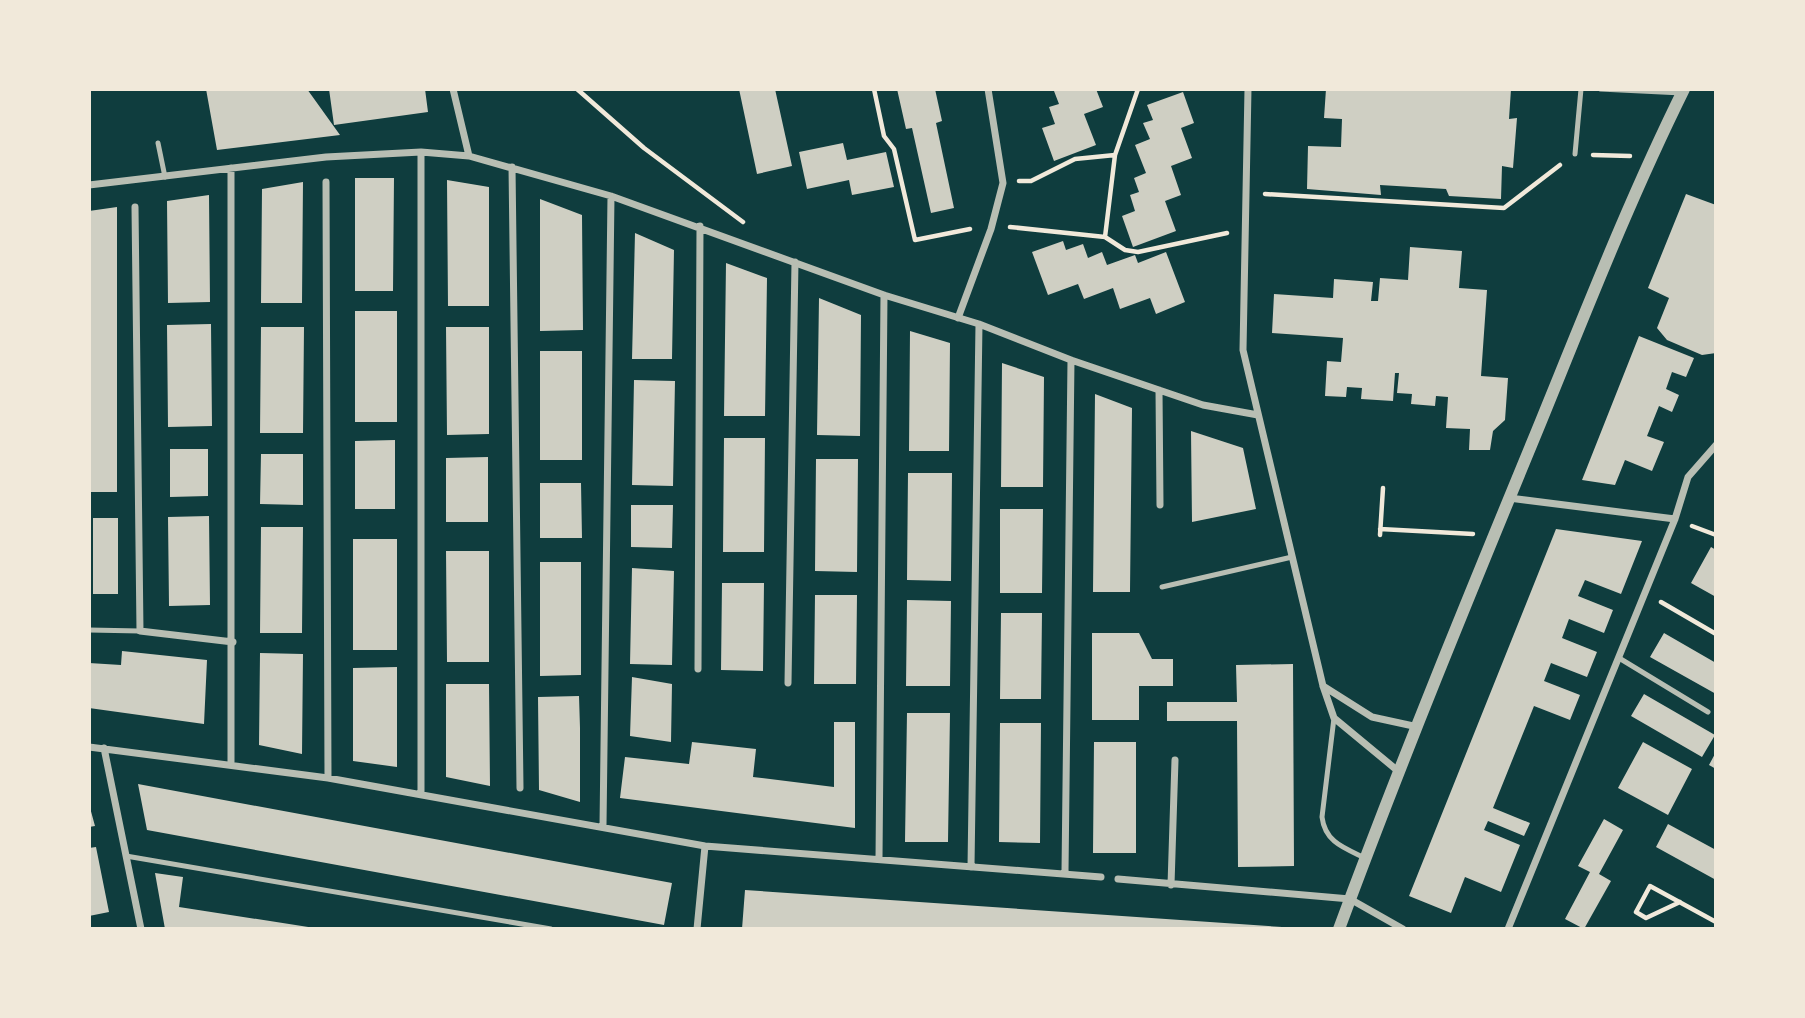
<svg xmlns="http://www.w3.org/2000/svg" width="1805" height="1018" font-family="Montserrat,sans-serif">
	<rect width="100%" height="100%" fill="#0f3d3e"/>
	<path fill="#cfcfc3" d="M206,89H307L340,135L217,150Z
		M329,89H425L428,112L334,125Z
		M739,89H775L792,166L757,174Z
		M897,89H935L942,121L936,123L954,208L931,213L912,128L906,129Z
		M1057,89H1096L1103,107L1084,114L1096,145L1054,161L1042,128L1055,124L1049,107L1059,104L1054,91Z
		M1326,89H1511L1509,119L1517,118L1513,168L1502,166L1501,199L1449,196L1446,189L1380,185L1381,195L1307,189L1308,146L1341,147L1342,119L1324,118Z
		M1183,92L1194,123L1181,128L1192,158L1171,166L1181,195L1165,201L1176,231L1133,247L1122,216L1135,211L1130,195L1139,192L1134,178L1146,173L1135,145L1150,139L1143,123L1153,120L1147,105Z
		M843,143L847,160L886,152L894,187L852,195L849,180L807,189L799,152Z
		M355,178H394L393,291H355Z
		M447,180L489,187V306H448Z
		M303,182L302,303H261L262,189Z
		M1686,194L1716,205V353L1702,355L1667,340L1657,328L1669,298L1648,288Z
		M209,195L210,302L168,303L167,201Z
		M540,199L582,215L583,330L540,331Z
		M117,207V492H89V211Z
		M635,233L674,250L672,359H632Z
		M1063,241L1066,250L1083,244L1088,258L1102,252L1107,265L1135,255L1138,263L1166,252L1185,302L1156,314L1150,298L1120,309L1113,288L1084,299L1078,284L1048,295L1032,252Z
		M1410,247L1462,251L1459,288L1487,290L1481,376L1508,378L1505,420L1493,431L1490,450H1469L1470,429L1446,428L1448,397L1436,396L1435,406L1411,404L1412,394L1397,393L1399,373H1395L1393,401L1361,399L1362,388L1347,387L1346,397L1325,396L1327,361L1341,362L1343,338L1272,333L1274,294L1333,298L1334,279L1373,282L1371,301H1378L1380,278L1408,280Z
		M726,263L767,278L765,416H724Z
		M819,298L861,315L860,436L817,435Z
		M355,311H397V422H355Z
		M211,324L212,426L168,427L167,325Z
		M261,327H304L303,433H260Z
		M446,327H489V434L447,435Z
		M910,331L950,343L949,451H909Z
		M1639,336L1694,358L1686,377L1672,372L1666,389L1679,395L1672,412L1659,406L1647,436L1664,442L1652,471L1625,460L1615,485L1582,480Z
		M540,351H582V460H540Z
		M1002,363L1044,377L1043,487H1001Z
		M634,380L675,381L673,486L632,485Z
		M1095,394L1132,408L1130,592H1093Z
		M1191,431L1243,448L1256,509L1192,522Z
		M724,438H765L764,552H723Z
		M395,440V509H355V441Z
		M170,449H208V496L170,497Z
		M261,454H303V505L260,504Z
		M488,457V522H446V458Z
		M816,459H858L857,572L815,571Z
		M908,473H952L951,581L907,580Z
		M540,483H581L582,538H540Z
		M631,505H673L672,548L631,547Z
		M1000,509H1043L1042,593H1000Z
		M209,516L210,605L169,606L168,517Z
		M93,518H118V594H93Z
		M261,527H303L302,633H260Z
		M1556,529L1642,541L1621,594L1585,580L1578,596L1613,610L1604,633L1569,619L1562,638L1597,652L1587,677L1551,663L1544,681L1580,695L1570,720L1534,706L1493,808L1530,823L1524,836L1488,821L1484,830L1520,845L1501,892L1465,877L1451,913L1409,896Z
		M353,539H397V650H353Z
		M1711,547L1716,550V597L1691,583Z
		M446,551H489V662H447Z
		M540,562H581V675L540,676Z
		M632,568L674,571L672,665L630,664Z
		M722,583H764L763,671L721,670Z
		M815,595H857L856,684H814Z
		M907,600L951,601L950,686H906Z
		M1001,613H1042L1041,699H1000Z
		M1092,633H1139L1152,659H1173V686H1139V720H1092Z
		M1664,633L1716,663V694L1650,657Z
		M122,651L207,660L204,724L89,708V663L121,665Z
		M260,653L303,654L302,754L259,745Z
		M1293,664L1294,866L1238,867L1237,721H1167V702H1237L1236,665Z
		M397,667V767L353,761V668Z
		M632,677L672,684L671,742L630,736Z
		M446,684H489L490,786L446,777Z
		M1644,694L1715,735L1702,757L1631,716Z
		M579,696L580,728V802L539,790L538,697Z
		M907,713H950L948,842H905Z
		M834,722H855V828L620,798L625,757L689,764L692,742L756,749L753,777L834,787Z
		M1000,723H1041L1040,843L999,842Z
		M1094,742H1136V853H1093Z
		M1643,742L1692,769L1668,815L1618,788Z
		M1716,752V769L1709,765Z
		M138,784L672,883L664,925L147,830Z
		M89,804L95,826L89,827Z
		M1604,819L1623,830L1599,874L1611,881L1584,929L1565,919L1590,872L1578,866Z
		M1668,824L1716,850V880L1656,847Z
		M96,847L109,912L89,916V848Z
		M155,873L183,877L179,907L321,929H165Z
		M745,890L1282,927V929H742Z"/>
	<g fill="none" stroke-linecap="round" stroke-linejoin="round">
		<path stroke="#f1e9da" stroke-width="4.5" d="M577,89L644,148L743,222
			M874,89L884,136L894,149L915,240L970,229
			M1593,155L1630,156
			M1019,181H1031L1075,159L1115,155
			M1265,194L1504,208L1560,165
			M1010,227L1105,237L1115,155L1138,89
			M1105,237L1125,250L1138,252L1227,233
			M1692,526L1716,535
			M1380,529L1473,534
			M1380,535L1383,488
			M1661,602L1716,634
			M1680,902L1646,918L1636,912L1650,886L1716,922"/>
		<path stroke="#b8beb3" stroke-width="5" d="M1600,89L1682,93
			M158,143L165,177
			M1575,154L1581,89
			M1162,587L1292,557
			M89,630L140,631
			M1619,658L1708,712
			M1334,718L1322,817C1325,842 1344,848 1365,858
			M126,856L551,929"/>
		<path stroke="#b8beb3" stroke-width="7" d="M453,89L469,156
			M1248,89L1243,350L1323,686L1334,718L1398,771
			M421,152V794
			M512,167L520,788
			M326,182L328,778
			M89,185L326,157L421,152L469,156L611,196L884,295L979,324L1071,360L1203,405L1258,415
			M135,207L140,631L233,642
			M958,318L991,229L1003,183L988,89
			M1159,390L1160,505
			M1509,498L1675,519
			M698,669L700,226
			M788,683L795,262
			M1323,686L1372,717L1418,727
			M89,747L328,778L705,846L1101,877
			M104,748L141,929
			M231,764V168
			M603,826L611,196
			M879,859L884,295
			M971,867L979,324
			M1065,872L1071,360
			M1118,879L1350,899L1403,929
			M1171,885L1175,760
			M697,929L705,846
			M1508,929L1675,519L1688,477L1716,445"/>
		<path stroke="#b8beb3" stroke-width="12" d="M1339,929C1401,761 1469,596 1537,431C1584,316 1629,200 1684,89"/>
	</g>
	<rect width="1805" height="1018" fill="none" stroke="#f1e9da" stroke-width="182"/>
</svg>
